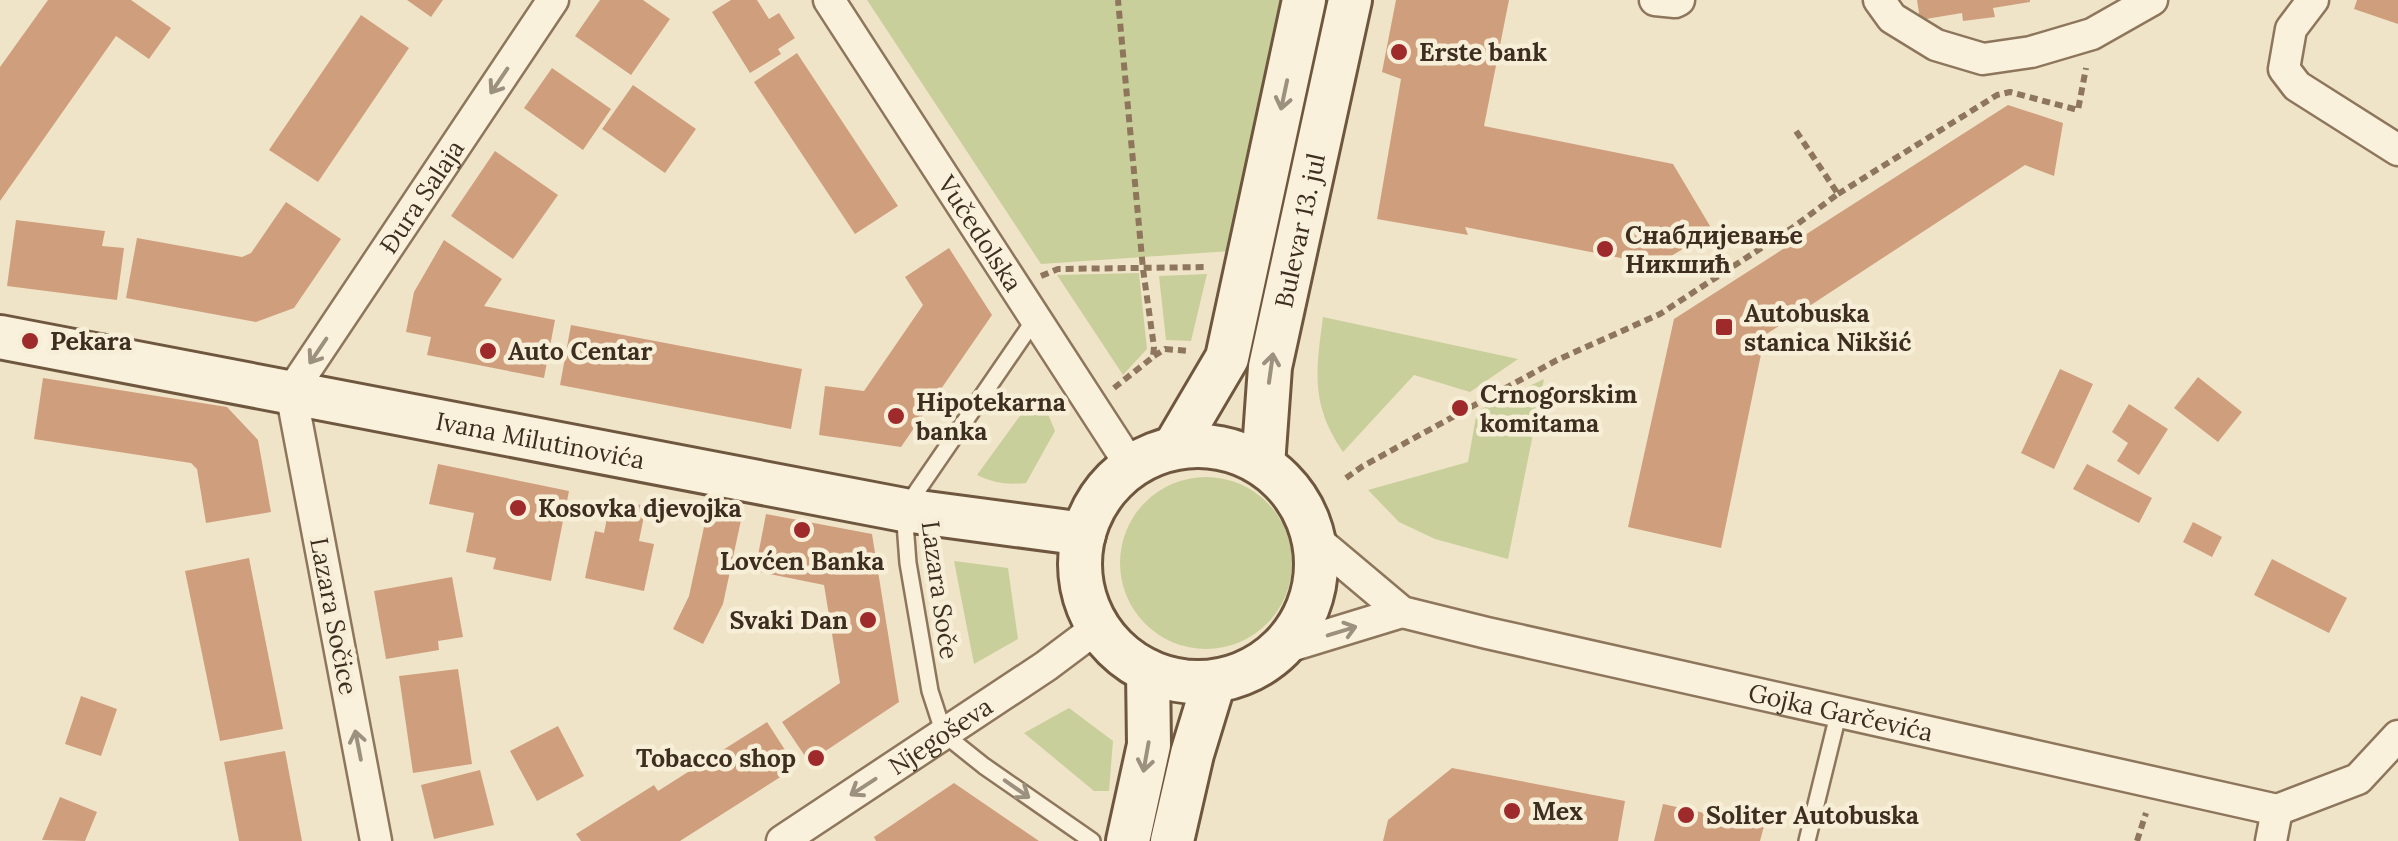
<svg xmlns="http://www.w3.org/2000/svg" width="2398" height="841" font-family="Lora,serif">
	<rect width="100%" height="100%" fill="#f0e4c8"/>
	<path fill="#c9cf9b" d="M867,0H1282L1231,251L1041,264Z
		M1139,273L1147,349L1123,375L1057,275Z
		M1207,274L1191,341L1166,340L1159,276Z
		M1323,317L1518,359L1470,392L1414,375L1343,452C1310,404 1316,370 1323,317Z
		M1544,379L1508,559L1435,539L1399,522L1368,490L1468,462L1477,411Z
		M1035,395L1048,414L1055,431L1026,483C1007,485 994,483 977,475Z
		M1120 563a86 86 0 1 1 172 0a86 86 0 1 1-172 0Z
		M954,561L1008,568L1018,639L974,664Z
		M1069,708L1113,741L1109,791H1094L1024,733Z"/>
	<path fill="#cf9f7d" d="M48,0H131L171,28L149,59L116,36L0,201V67Z
		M407,0H443L431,17Z
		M600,0H643L670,19L631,75L575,36Z
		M731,0H757L769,19L779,13L795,38L778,49L781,54L750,73L712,12Z
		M1396,0H1509L1484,126L1673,164L1713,231L1656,265L1465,227L1468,235L1377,219L1401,79L1382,72Z
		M1917,0H2030V2L1993,8L1995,17L1963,21L1962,13L1920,20Z
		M2357,0H2398V24L2354,9Z
		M361,15L409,48L318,182L269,150Z
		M797,53L898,206L855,234L754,82Z
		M552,68L611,109L583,150L524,108Z
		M633,85L696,129L665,173L602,129Z
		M2008,105L2063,123L2054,176L2025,165L1765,335L1721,548L1628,527L1674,319Z
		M495,151L558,195L513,259L451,216Z
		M286,202L341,239L294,308L256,322L126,298L137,238L242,257L251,253Z
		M16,220L105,231L102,246L124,248L117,300L7,286Z
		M444,240L502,279L484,306L555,320L544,378L427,355L431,337L406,332L414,292Z
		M949,248L992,315L901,447L819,435L825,386L864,391L923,305L905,277Z
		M571,325L802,369L791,429L560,385Z
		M2060,369L2093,384L2054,469L2021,453Z
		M2198,377L2242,412L2218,442L2174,408Z
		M43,378L227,407L258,440L271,512L206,523L197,469L191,463L34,439Z
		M2129,404L2168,429L2139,475L2117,461L2128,443L2112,432Z
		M438,464L569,491L551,581L493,569L496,558L466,552L474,513L429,504Z
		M2087,464L2152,498L2139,523L2073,489Z
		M611,499L646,506L639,541L654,544L644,591L585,578L595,531L604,533Z
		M709,504L743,511L723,604L703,644L673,629L689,596Z
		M766,514L872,534L899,702L809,762L782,722L840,683L824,585L755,571Z
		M2193,522L2222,537L2212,557L2183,542Z
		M249,558L283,729L220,741L185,571Z
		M2272,559L2347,598L2329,633L2254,595Z
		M452,577L463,637L438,641L439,650L386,659L374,591Z
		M458,669L472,764L413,773L399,676Z
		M81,696L117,709L101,756L65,744Z
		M767,722L796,767L680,841H581L576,834L654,785L658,791Z
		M558,726L584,776L537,801L510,751Z
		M285,751L302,841H239L224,762Z
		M1452,768L1625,801L1618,841H1383L1388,820Z
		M480,770L494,825L434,839L421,785Z
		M954,783L1039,841H876L874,837Z
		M60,797L97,812L85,841L42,840Z
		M1663,804L1764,826L1760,841H1654Z"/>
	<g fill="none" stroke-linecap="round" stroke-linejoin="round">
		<defs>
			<path id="lane" d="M1035,319L904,510L908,563L930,691L944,734L984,766L1092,841
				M1807,841L1839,711"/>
			<g id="street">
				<path id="s1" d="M829,0L1131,466"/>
				<path d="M1655,0L1675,2L1679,0"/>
				<path d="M1879,0L1892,18L1936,45L1983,59L2031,52L2092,34L2152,0"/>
				<path d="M2313,0L2291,29L2284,69L2297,86L2398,150"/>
				<path id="s2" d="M1314,538L1402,612L1487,633L2277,810"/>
				<path d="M1281,649L1402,612"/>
				<path d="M2277,810L2358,779L2398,736"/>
				<path id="s3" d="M376,841L291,392L553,0"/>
				<path id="s4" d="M782,841L1046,666L1098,627"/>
				<path d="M2271,841L2277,810"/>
			</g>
			<g id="secondary">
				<path id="s5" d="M0,337L904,510L1084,534"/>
				<circle cx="1198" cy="564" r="118"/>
				<path d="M1174,448L1227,358L1304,0"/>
				<path id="s6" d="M1263,465L1270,367L1350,0"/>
				<path d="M1128,841L1149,745L1148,671"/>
				<path d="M1172,841L1192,754L1214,682"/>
			</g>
		</defs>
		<use href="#lane" stroke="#8d765c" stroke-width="20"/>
		<use href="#street" stroke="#8d765c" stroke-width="35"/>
		<use href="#secondary" stroke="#6f573f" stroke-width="48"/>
		<path stroke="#8d765c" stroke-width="6" stroke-dasharray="8 5" stroke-linecap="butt" d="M1838,194L1997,95L2010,92L2078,110L2086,68
			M1041,276L1058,269L1208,267
			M1154,356L1165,349L1189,351
			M1114,388L1153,357L1154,347L1143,269L1118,0
			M1346,478L1363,466L1557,360L1660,314L1792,228L1838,194L1794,128
			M2137,841L2146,813"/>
		<use href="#lane" stroke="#faf1dc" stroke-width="15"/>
		<use href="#street" stroke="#faf1dc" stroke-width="30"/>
		<use href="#secondary" stroke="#faf1dc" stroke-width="42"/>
	</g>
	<defs><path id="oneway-shaft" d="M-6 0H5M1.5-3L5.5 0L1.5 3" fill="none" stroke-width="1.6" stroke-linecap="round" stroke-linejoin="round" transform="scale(2.5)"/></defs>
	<g stroke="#9c907e">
		<use href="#oneway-shaft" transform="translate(499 81) rotate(124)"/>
		<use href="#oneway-shaft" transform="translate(1284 95) rotate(102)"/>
		<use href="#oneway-shaft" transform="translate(318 351) rotate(124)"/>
		<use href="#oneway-shaft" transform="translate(1271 368) rotate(-82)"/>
		<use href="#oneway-shaft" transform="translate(1342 631) rotate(-17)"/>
		<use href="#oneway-shaft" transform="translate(358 745) rotate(-101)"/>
		<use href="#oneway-shaft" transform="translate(1146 757) rotate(100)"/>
		<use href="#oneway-shaft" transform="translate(863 787) rotate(147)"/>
		<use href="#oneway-shaft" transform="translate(1017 789) rotate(35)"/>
	</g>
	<g fill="#9e2a2b" stroke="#f7eed8" stroke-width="4">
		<circle cx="1399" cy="52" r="10"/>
		<circle cx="1605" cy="249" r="10"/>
		<rect x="1714" y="317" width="20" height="20" rx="5"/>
		<circle cx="30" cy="341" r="10"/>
		<circle cx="488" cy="351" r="10"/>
		<circle cx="1460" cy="408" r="10"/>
		<circle cx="896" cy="416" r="10"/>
		<circle cx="518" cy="508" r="10"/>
		<circle cx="802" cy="530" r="10"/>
		<circle cx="868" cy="620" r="10"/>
		<circle cx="816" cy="758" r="10"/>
		<circle cx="1512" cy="811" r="10"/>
		<circle cx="1686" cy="815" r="10"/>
	</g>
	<g text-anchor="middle" stroke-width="9" stroke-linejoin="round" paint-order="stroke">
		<g font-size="25" font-weight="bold" fill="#3d2e20" stroke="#f7eed8" text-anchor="start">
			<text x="1419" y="61">Erste bank</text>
			<text x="1625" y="244">Снабдијевање<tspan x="1625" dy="29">Никшић</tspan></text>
			<text x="1744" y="322">Autobuska<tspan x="1744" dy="29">stanica Nikšić</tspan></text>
			<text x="50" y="350">Pekara</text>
			<text x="508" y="360">Auto Centar</text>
			<text x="1480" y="403">Crnogorskim<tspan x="1480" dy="29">komitama</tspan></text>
			<text x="916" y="411">Hipotekarna<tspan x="916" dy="29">banka</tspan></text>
			<text x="538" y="517">Kosovka djevojka</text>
			<text x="802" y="570" text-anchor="middle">Lovćen Banka</text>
			<text x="848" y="629" text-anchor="end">Svaki Dan</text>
			<text x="796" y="767" text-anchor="end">Tobacco shop</text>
			<text x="1532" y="820">Mex</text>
			<text x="1706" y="824">Soliter Autobuska</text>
		</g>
		<g font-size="25" fill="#3d2e20" stroke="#f7eed8">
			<text dy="9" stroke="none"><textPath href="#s3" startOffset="692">Đura Salaja</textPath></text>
			<text dy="9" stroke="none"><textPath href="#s6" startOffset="238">Bulevar 13. jul</textPath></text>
			<text dy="9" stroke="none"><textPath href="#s1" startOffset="278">Vučedolska</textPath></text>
			<text dy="9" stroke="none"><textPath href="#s5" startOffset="550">Ivana Milutinovića</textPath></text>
			<text transform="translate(940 590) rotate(82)" y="9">Lazara Soče</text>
			<text transform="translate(334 616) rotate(79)" y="9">Lazara Sočice</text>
			<text dy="9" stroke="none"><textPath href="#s2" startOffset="565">Gojka Garčevića</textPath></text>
			<text dy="9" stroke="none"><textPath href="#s4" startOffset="190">Njegoševa</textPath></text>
		</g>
	</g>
</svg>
